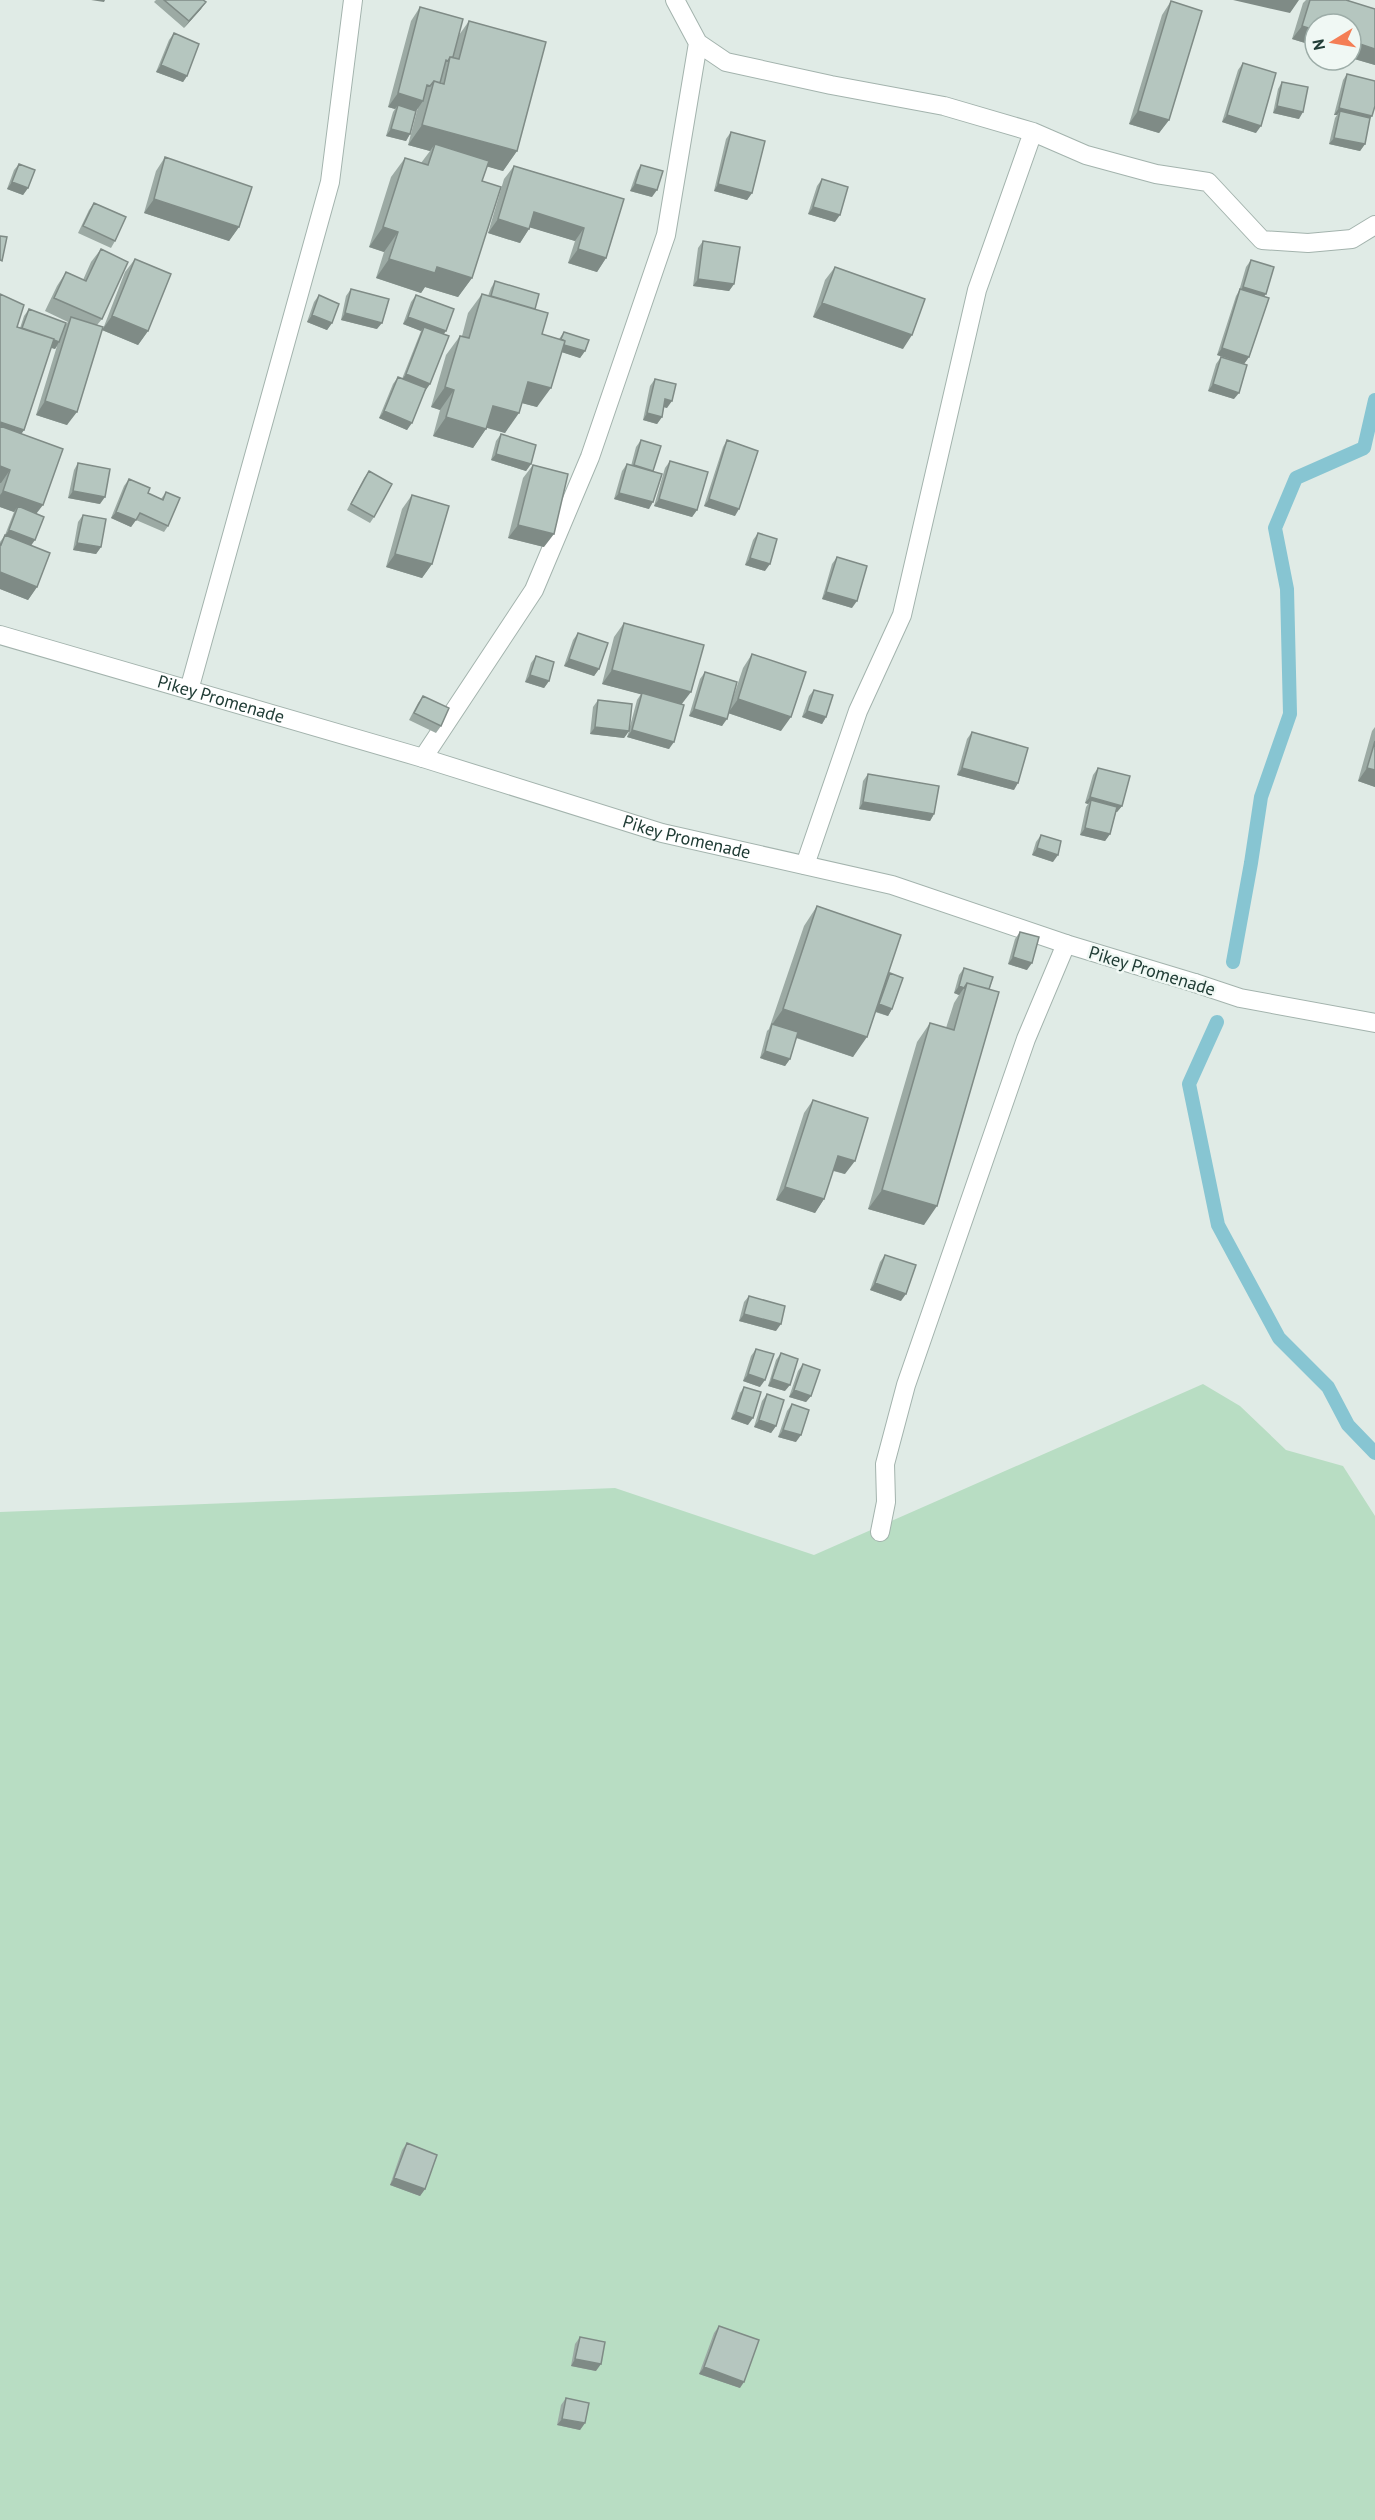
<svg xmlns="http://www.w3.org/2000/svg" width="1375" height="2520" font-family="'PT Sans',sans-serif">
	<rect width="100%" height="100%" fill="#e0ebe6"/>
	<path fill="#b8ddc3" d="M1203,1384L1240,1406L1286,1450L1343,1466L1375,1516V2520H0V1512L615,1488L814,1555Z"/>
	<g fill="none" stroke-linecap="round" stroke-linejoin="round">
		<path stroke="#87c5d2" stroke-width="14" d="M1233,962L1251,863L1261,797L1290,714L1287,589L1275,528L1296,478L1364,448L1375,400
			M1217,1022L1189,1084L1218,1225L1279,1338L1328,1387L1348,1425L1375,1453"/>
		<defs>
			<path id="minor" d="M675,0L698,43L726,62L831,85L944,106L1033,132L1086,155L1156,174L1208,182L1262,240L1308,243L1352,239L1375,225
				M189,690L330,182L353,0
				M423,758L534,590L590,457L666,235L698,43
				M805,865L858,711L902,615L977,290L1033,132
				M1195,983L1240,998L1375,1023
				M880,1532L886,1502L885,1464L906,1385L1026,1039L1066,944"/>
			<g id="tertiary">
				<path id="s1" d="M0,635L423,758L662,833L892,885L1066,944L1195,983"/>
			</g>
		</defs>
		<use href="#minor" stroke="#a3b3ad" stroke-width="20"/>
		<use href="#tertiary" stroke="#a3b3ad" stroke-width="20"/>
		<use href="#minor" stroke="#fff" stroke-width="18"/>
		<use href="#tertiary" stroke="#fff" stroke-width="18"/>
	</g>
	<path fill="#9caaa4" d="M156,0H203L201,9L184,28L154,2Z
		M1306,0H1346L1375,9V65L1351,58L1315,24V46L1292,39L1303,3Z
		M1171,1L1169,120L1159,133L1129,124L1162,15Z
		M420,7L459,35L469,21L517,151L503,171L487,166L482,181L472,278L458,297L425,287L421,293L376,278L384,252L369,247L391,177L405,158L421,163L430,151L408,145L418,107L416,111L410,134L406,141L386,136L393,112L395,109L388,107L411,21Z
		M174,33L187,76L183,82L156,72L169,40Z
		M1243,63L1256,133L1222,122L1238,70Z
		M1347,74L1369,121L1365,144L1360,151L1329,144L1335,118L1337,115H1334L1343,80Z
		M1282,82L1299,119L1273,113L1278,89Z
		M731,132L752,193L747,200L714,191L726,139Z
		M165,157L239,227L229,241L144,213L156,171Z
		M19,164L28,188L23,195L7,189L14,170Z
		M641,165L652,197L630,191L637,171Z
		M514,166L624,199L606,258L597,272L568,263L575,241L530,227L520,243L488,233L504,179Z
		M822,179L835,222L808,214L817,186Z
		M94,203L115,241L111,248L78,233L89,210Z
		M703,241L734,284L729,291L693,286L698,248Z
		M101,249L102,319L97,325L103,329L125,272L135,259L148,331L138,345L102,330L67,425L36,415L57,346L55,349L51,348L24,430L21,434L36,514L31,546L37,587L28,600L0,589V542L5,535L14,512L0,507V294L17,327L20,328L24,316L29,309L66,324L68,322L45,311L57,286L66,272L83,280L91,262Z
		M1251,260L1264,297L1249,357L1244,364L1217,355L1236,296L1239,291L1246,267Z
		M835,267L903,349L813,317L825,280Z
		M495,281L535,309L542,334L559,339L564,332L585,351L580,358L562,352L537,407L522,403L505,433L487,427L473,448L433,436L440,410L431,407L446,355L460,336H462L468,313L482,294L488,296L491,288Z
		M351,289L377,329L341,320L346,296Z
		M319,295L332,323L327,330L307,322L314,302Z
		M416,295L444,334L430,384L425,391L407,430L379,418L393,384L398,377L402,379L421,331L403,324L411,302Z
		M1221,357L1234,399L1208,391L1216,364Z
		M655,379L667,408L664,407L662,417L657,424L643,420L650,386Z
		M501,434L531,464L526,471L491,460L496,441Z
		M641,440L653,471L649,509L614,499L622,471L627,464L631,466L636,447Z
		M727,440L735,516L704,506L723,447Z
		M670,461L697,510L692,517L654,506L665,468Z
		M78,463L100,504L68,498L74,470Z
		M533,465L544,547L508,538L523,478Z
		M369,471L374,517L370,523L347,510L364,478Z
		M129,479L148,493L161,499L166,492L168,526L164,532L136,520L131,527L111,518L124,486Z
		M412,495L432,564L422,578L386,567L402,509Z
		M83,515L101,547L96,554L73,550L78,522Z
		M758,533L765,571L745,565L753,540Z
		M837,557L852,608L822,599L832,564Z
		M624,623L682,704L669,749L627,737L629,731L624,738L590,734L593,707L598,700L629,730L637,700L641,694L602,684L614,637Z
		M578,633L599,669L594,676L564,666L573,640Z
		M752,654L781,731L728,713L722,726L689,716L700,679L705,672L730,707L743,668Z
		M536,656L549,681L544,688L525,682L531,663Z
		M814,690L826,717L822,724L802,717L809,696Z
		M423,696L441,726L436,733L409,720L418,703Z
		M1375,727V787L1358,781L1372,731Z
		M972,732L1014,790L957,775L967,739Z
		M1098,768L1122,806L1117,812H1116L1110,834L1105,841L1080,835L1086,807L1088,804L1085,803L1093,775Z
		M868,774L934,814L930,821L859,809L863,781Z
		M1041,835L1053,862L1032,855L1036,842Z
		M817,906L887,978L890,973L892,1009L888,1016L875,1012L853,1057L796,1038L790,1059L785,1066L760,1058L767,1031L769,1029L804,926Z
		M1020,932L1027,970L1008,964L1015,939Z
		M964,968L993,977L924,1225L868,1209L917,1042L930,1023L946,1028L954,1003L959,995L954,993L959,975Z
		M813,1100L845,1174L833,1171L824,1199L815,1213L776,1200L804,1113Z
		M885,1255L901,1301L870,1290L880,1262Z
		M749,1296L776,1331L739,1321L744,1302Z
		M756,1349L760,1387L743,1381L751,1356Z
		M781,1353L785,1391L768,1386L776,1360Z
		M803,1364L811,1396L806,1402L789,1397L798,1371Z
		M744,1387L748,1425L731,1419L740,1393Z
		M767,1394L776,1426L771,1433L754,1427L762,1401Z
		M792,1404L796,1442L778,1437L787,1411Z
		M407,2143L425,2189L420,2196L390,2185L402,2150Z
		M719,2326L740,2388L699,2374L714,2333Z
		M580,2337L596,2371L571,2366L575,2344Z
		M566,2398L585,2423L580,2430L557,2425L561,2405Z"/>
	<path fill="#7f8b86" d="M91,0H105L104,2Z
		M1233,0H1299L1290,13Z
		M206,2L201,9L184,28L189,21Z
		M1302,26L1315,30V46L1292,39Z
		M1351,41L1375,49V65L1351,58Z
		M161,65L187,76L183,82L156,72Z
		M398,93L423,101L414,114L398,105L395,109L388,107Z
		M1277,106L1303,112L1299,119L1273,113Z
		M1339,108L1372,116L1367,123L1340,111L1337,115H1334Z
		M1138,111L1169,120L1159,133L1129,124Z
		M1227,115L1261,126L1256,133L1222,122Z
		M422,125L517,151L503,171L432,151L435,144L430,151L408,145Z
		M391,129L410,134L406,141L386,136Z
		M1334,138L1365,144L1360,151L1329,144Z
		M12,182L28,188L23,195L7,189Z
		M635,184L657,190L652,197L630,191Z
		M718,184L752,193L747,200L714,191Z
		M154,199L239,227L229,241L144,213Z
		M813,207L840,215L835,222L808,214Z
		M534,212L584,228L575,241L525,226Z
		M498,219L529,229L520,243L488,233Z
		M383,227L398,232L384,252L369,247Z
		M578,249L606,258L597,272L568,263Z
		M389,259L437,267L472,278L458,297L425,287L421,293L376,278Z
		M698,279L734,284L729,291L693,286Z
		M1243,287L1266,294L1261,301L1238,294Z
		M822,303L912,335L903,349L813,317Z
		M345,313L382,323L377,329L341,320Z
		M312,315L332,323L327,330L307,322Z
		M112,316L148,331L138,345L102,330Z
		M408,317L446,331L441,338L424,327L421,331L403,324Z
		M22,328L59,342L55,349L17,335Z
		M560,343L585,351L580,358L555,350Z
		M1222,348L1249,357L1244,364L1217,355Z
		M406,374L430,384L425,391L401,381Z
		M528,382L551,388L537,407L514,401Z
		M1213,384L1239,393L1234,399L1208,391Z
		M445,387L454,390L440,410L431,407Z
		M665,399L672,401L667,408L660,406Z
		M45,401L77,412L67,425L36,415Z
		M493,406L519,413L505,433L480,426Z
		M384,411L412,423L407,430L379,418Z
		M647,413L662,417L657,424L643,420Z
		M446,417L486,429L473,448L433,436Z
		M0,422L24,430L15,443L0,438Z
		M496,454L531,464L526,471L491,460Z
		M634,465L653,471L648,478L629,471Z
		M0,466L10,470L1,483H0Z
		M3,491L43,505L33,518L18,506L14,512L0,507V495Z
		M73,491L105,497L100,504L68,498Z
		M619,493L653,502L649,509L614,499Z
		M659,499L697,510L692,517L654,506Z
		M709,499L739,509L735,516L704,506Z
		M116,512L136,520L131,527L111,518Z
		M518,525L554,534L544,547L508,538Z
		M9,530L35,540L30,547L4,537Z
		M77,543L101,547L96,554L73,550Z
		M395,554L432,564L422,578L386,567Z
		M750,558L770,564L765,571L745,565Z
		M0,572L37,587L28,600L0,589Z
		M826,592L857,601L852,608L822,599Z
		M569,659L599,669L594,676L564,666Z
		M612,670L691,692L681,705L602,684Z
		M530,675L549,681L544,688L525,682Z
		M738,699L791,717L781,731L728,713Z
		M694,709L727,719L722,726L689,716Z
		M807,711L826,717L822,724L802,717Z
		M595,727L629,731L624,738L590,734Z
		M632,730L674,742L669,749L627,737Z
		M962,768L1018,783L1014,790L957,775Z
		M1367,768L1375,770V787L1358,781Z
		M1090,797L1122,806L1117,812L1090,805L1091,800L1088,804L1085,803Z
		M863,802L934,814L930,821L859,809Z
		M1085,828L1110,834L1105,841L1080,835Z
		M1037,848L1058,855L1053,862L1032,855Z
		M1013,957L1032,963L1027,970L1008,964Z
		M959,986L964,988L959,995L954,993Z
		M879,1004L892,1009L888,1016L874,1011Z
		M783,1009L867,1037L853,1057L771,1029L772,1024L769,1029Z
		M765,1051L790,1059L785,1066L760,1058Z
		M838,1156L855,1161L845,1174L828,1169Z
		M785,1187L824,1199L815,1213L776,1200Z
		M882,1190L937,1206L924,1225L868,1209Z
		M875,1283L906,1294L901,1301L870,1290Z
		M744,1314L781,1324L776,1331L739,1321Z
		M748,1374L765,1380L760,1387L743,1381Z
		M772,1379L790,1385L785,1391L768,1386Z
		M794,1390L811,1396L806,1402L789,1397Z
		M736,1412L753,1418L748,1425L731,1419Z
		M759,1420L776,1426L771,1433L754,1427Z
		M783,1430L801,1435L796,1442L778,1437Z
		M394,2178L425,2189L420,2196L390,2185Z
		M575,2359L601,2364L596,2371L571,2366Z
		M704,2367L744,2382L740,2388L699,2374Z
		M562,2419L585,2423L580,2430L557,2425Z"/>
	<path fill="#b5c6bf" stroke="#7f8b86" stroke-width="1.5" d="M164,0H203L206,2L189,21Z
		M1310,0H1346L1375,9V49L1351,41V24H1315V30L1302,26Z
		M1171,1L1202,11L1169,120L1138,111Z
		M420,7L463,19L453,57H450L448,61L446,60L440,83L434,81L430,86L427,85L423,101L398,93Z
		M469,21L546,42L517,151L422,125L434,81L444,84L450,57L459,59Z
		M174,33L199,44L187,76L161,65Z
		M1243,63L1276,73L1261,126L1227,115Z
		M1347,74L1375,81V106L1372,116L1339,108Z
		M1282,82L1308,87L1303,112L1277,106Z
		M398,105L416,111L410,134L391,129Z
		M1340,111L1370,118L1365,144L1334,138Z
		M731,132L765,141L752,193L718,184Z
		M435,144L489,161L482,181L501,187L472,278L437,267L435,273L389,259L398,232L383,227L405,158L428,165Z
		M165,157L252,187L239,227L154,199Z
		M19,164L35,170L28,188L12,182Z
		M641,165L663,171L657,190L635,184Z
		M514,166L624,199L606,258L578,249L584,228L534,212L529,229L498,219Z
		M822,179L848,187L840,215L813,207Z
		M94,203L126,217L115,241L83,226Z
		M0,236L7,237L2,261L0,260Z
		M703,241L740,247L734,284L698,279Z
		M101,249L128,262L102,319L54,298L66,272L86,281Z
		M135,259L171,274L148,331L112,316Z
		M1251,260L1274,267L1266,294L1243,287Z
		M835,267L925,299L912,335L822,303Z
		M495,281L539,294L535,309L491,296Z
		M351,289L389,299L382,323L345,313Z
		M1240,289L1269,298L1249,357L1222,348Z
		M0,294L24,305L17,327L54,339L24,430L0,422Z
		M482,294L548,313L542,334L565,341L551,388L528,382L519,413L493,406L486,429L446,417L454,390L445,387L460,336L469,338Z
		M319,295L339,304L332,323L312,315Z
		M416,295L454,309L446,331L408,317Z
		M29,309L66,323L59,342L54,340V339L22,328Z
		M71,317L103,327L77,412L45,401Z
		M424,327L449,336L430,384L406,374Z
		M564,332L589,340L585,351L564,345L565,341L561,339Z
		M1221,357L1247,365L1239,393L1213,384Z
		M398,377L426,388L412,423L384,411Z
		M655,379L676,384L672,401L665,399L662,417L647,413Z
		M0,426L63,449L43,505L3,491L10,470L0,466Z
		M501,434L536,445L531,464L496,454Z
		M641,440L661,446L653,471L634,465Z
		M727,440L758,451L739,509L709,499Z
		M670,461L708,472L697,510L659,499Z
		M78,463L110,469L105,497L73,491Z
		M627,464L662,474L653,502L619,493Z
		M533,465L568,474L554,534L518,525Z
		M369,471L392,484L374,517L351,504Z
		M129,479L150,488L148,493L163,500L166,492L180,498L168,526L140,513L136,520L116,512Z
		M412,495L449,506L432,564L395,554Z
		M18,506L44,517L35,540L9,530Z
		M83,515L106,519L101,547L77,543Z
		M758,533L777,539L770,564L750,558Z
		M5,535L50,553L37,587L0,572V544L1,545Z
		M837,557L867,566L857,601L826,592Z
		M624,623L704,645L691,692L612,670Z
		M578,633L608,643L599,669L569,659Z
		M752,654L806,672L791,717L738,699Z
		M536,656L554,662L549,681L530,675Z
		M705,672L737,682L727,719L694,709Z
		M814,690L833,695L826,717L807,711Z
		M642,693L684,705L674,742L632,730Z
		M423,696L449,708L441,726L414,713Z
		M598,700L632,704L629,731L595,727Z
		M972,732L1028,748L1018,783L962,768Z
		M1375,741V770L1367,768Z
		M1098,768L1130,776L1122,806L1090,797Z
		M868,774L939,786L934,814L863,802Z
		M1091,800L1117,807L1110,834L1085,828Z
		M1041,835L1061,841L1058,855L1037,848Z
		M817,906L901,935L867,1037L783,1009Z
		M1020,932L1039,937L1032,963L1013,957Z
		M964,968L993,977L989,989L967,983L964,988L959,986Z
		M890,973L903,978L892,1009L879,1004Z
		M967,983L999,992L937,1206L882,1190L930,1023L954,1030Z
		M772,1024L798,1032L790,1059L765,1051Z
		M813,1100L868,1118L855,1161L838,1156L824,1199L785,1187Z
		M885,1255L916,1265L906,1294L875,1283Z
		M749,1296L785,1306L781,1324L744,1314Z
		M756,1349L774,1354L765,1380L748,1374Z
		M781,1353L798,1359L790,1385L772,1379Z
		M803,1364L820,1370L811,1396L794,1390Z
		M744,1387L761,1392L753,1418L736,1412Z
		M767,1394L784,1400L776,1426L759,1420Z
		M792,1404L809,1410L801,1435L783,1430Z
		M407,2143L437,2155L425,2189L394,2178Z
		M719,2326L759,2340L744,2382L704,2367Z
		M580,2337L605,2342L601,2364L575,2359Z
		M566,2398L589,2403L585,2423L562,2419Z"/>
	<g text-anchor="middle" stroke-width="5" stroke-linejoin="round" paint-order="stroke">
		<g font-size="18" fill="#203c35" stroke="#f0f8f4">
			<text dy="6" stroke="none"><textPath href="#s1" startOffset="230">Pikey Promenade</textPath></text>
			<text dy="6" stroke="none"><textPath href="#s1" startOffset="716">Pikey Promenade</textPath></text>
			<text transform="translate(1152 971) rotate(17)" y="6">Pikey Promenade</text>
		</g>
	</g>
	<g transform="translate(1333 42) rotate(259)"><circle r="28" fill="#f0f8f4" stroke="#9dada8" stroke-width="1.5"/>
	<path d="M0-4.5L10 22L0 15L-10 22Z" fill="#f47e55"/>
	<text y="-9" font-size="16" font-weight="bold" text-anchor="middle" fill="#203c35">N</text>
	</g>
</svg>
